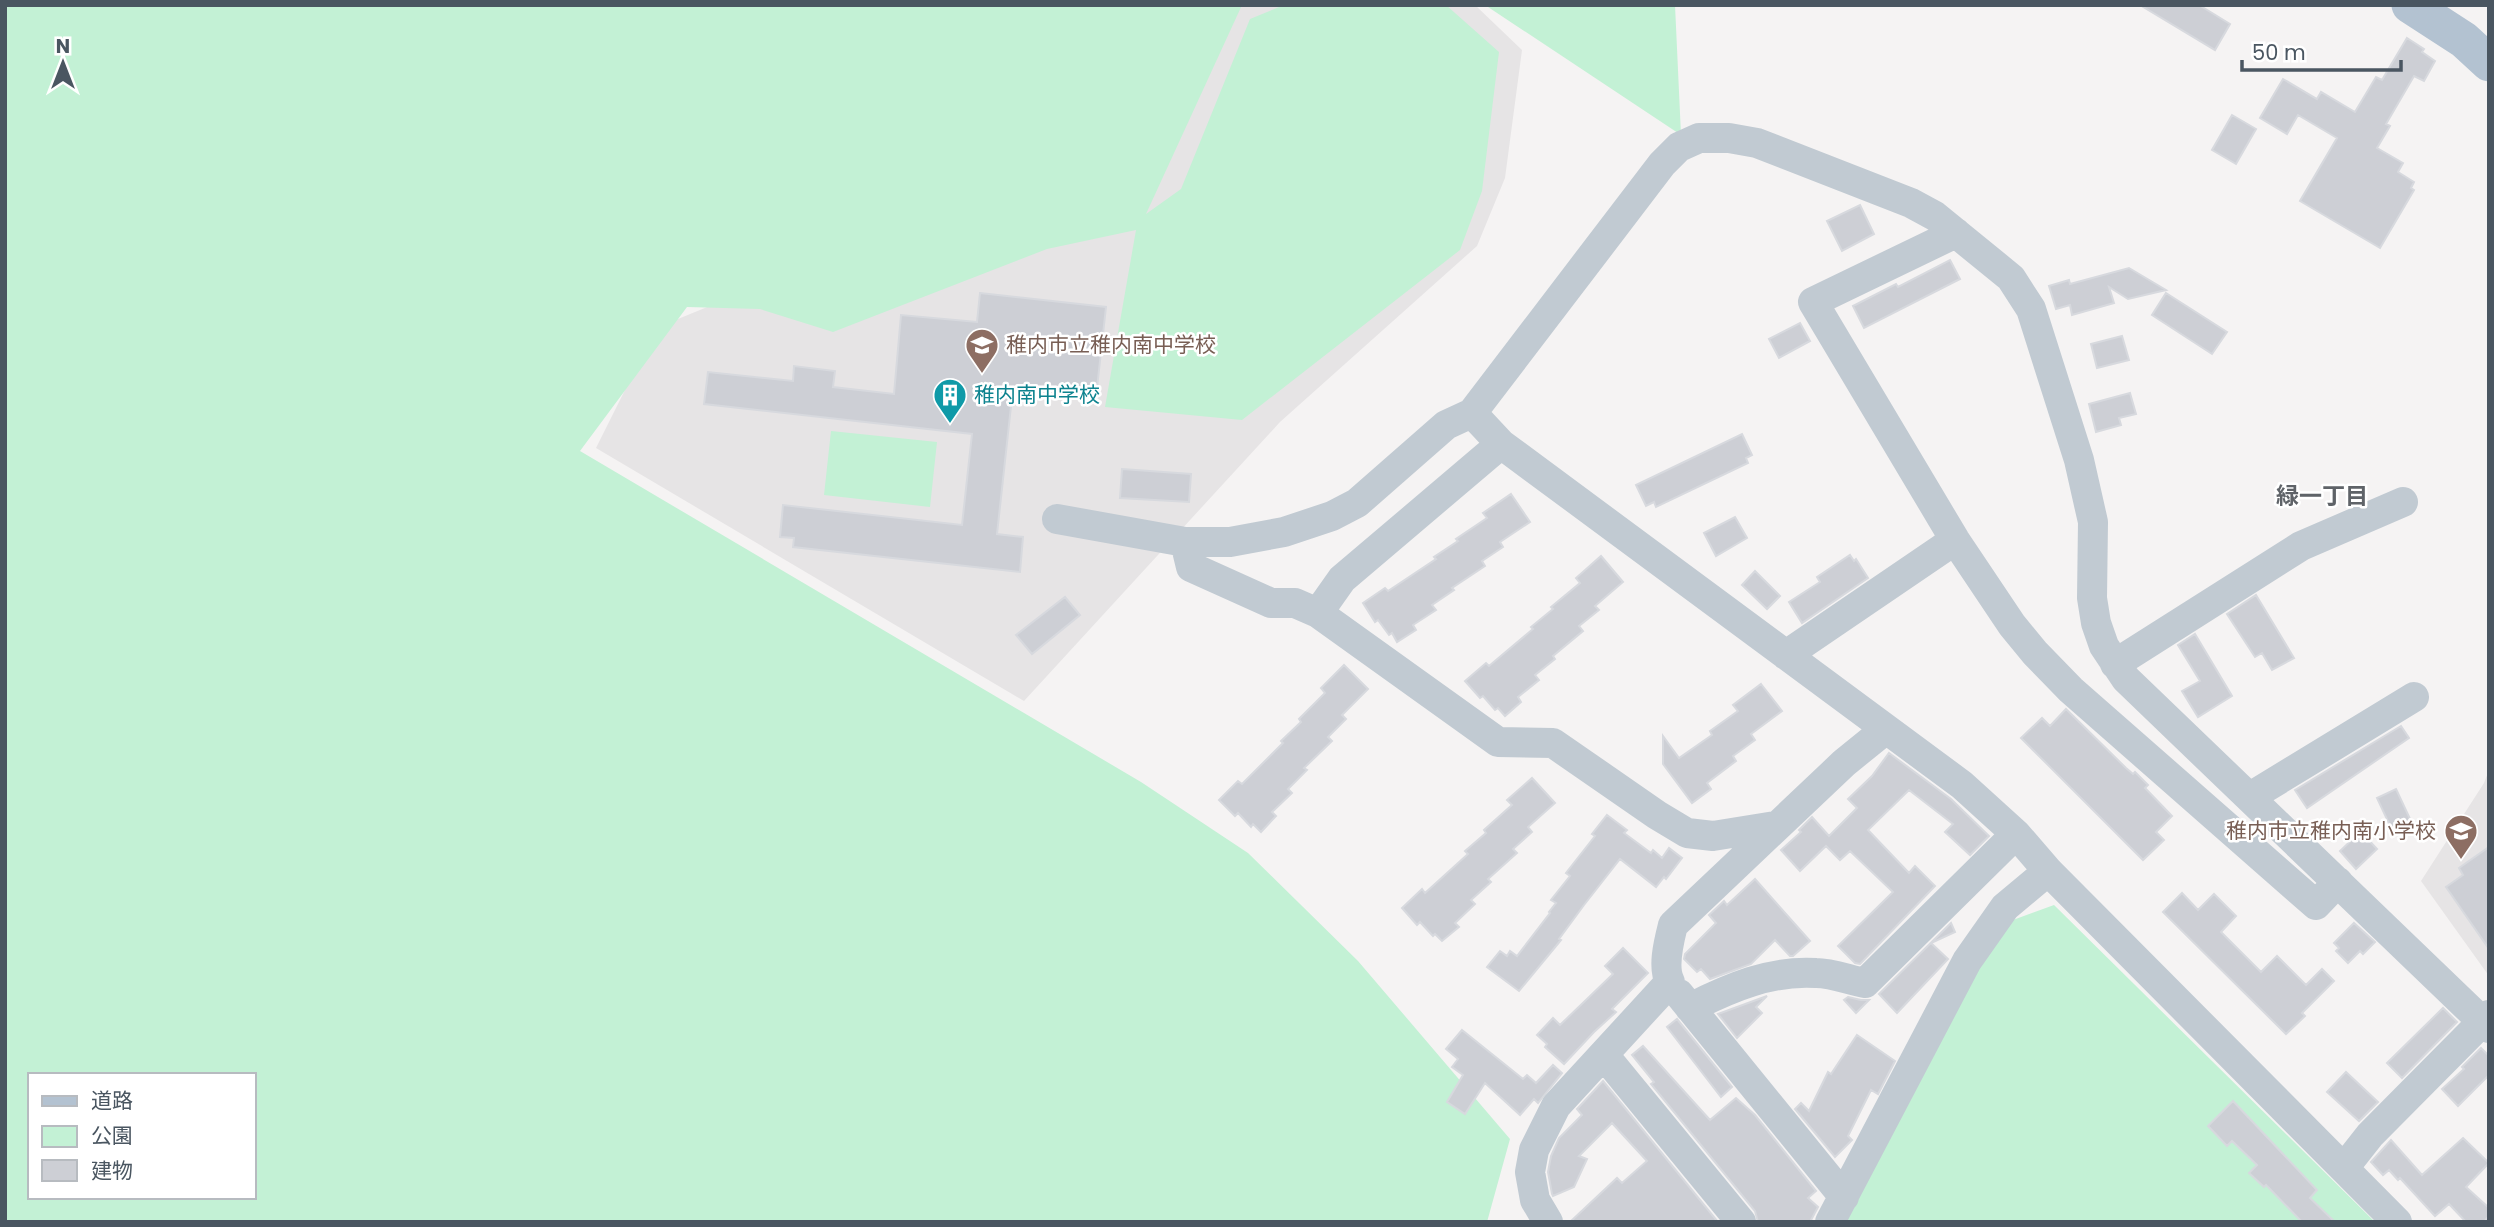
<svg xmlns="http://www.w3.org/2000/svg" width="2494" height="1227" font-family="Poppins,'Noto Sans JP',sans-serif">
	<rect width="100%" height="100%" fill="#f5f3f3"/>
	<path fill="#e6e4e5" d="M1238,5H1475L1522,50L1505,178L1477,246L1280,422L1024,701L596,448L656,328L761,285Z
		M2489,770V976L2421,881L2484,783Z"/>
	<path fill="#c3f1d5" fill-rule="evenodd" d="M5,5H1242L1146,214L1181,189L1250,19L1284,5H1446L1499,52L1482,191L1460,250L1242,420L1105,407L1136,230L1047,249L833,332L760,309L687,307L580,451L1141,782L1248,853L1358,961L1510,1139L1487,1222H5ZM30,1075H254V1197H30Z
		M1485,5H1675L1681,135Z
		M831,431L937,442L930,507L824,495Z
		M2054,905L2375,1222H1840L1994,927Z"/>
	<path fill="#cdcfd5" stroke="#d7d9de" stroke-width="2" d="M2140,5H2199L2230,24L2215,50Z
		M2407,38L2424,49L2422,52L2435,61L2424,81L2414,76L2386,124L2390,126L2377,148L2403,163L2398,172L2414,182L2411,188L2414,190L2380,248L2300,201L2337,138L2298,115L2287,134L2260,118L2283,79L2317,99L2321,92L2355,112L2376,77L2382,80Z
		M2232,115L2256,129L2236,164L2212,150Z
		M1860,205L1874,234L1842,251L1827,221Z
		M1950,260L1960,279L1864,328L1853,306L1896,284L1898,287Z
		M2129,268L2166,290L2128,299L2109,287L2114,303L2072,315L2070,305L2056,309L2049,286L2069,280L2070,284Z
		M980,293L1106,307L1096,397L1013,388L997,534L1023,537L1020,572L793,547L794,538L780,537L783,505L962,525L972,434L704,404L708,372L793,381L794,366L835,371L833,387L894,394L901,315L977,322Z
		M2166,293L2227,332L2212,354L2152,315Z
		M1800,323L1810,341L1779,358L1769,339Z
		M2122,336L2129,360L2097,368L2091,344Z
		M2130,393L2136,414L2119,418L2121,425L2096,432L2089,404Z
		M1742,434L1752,455L1746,458L1748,463L1656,507L1654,502L1646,506L1636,485Z
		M1122,469L1191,474L1189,502L1120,498Z
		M1511,494L1530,522L1500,542L1503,547L1482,561L1485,566L1452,588L1454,590L1432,605L1436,610L1413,625L1416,630L1397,642L1392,633L1389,635L1378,620L1375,622L1363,603L1385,588L1388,591L1436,559L1434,557L1458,541L1456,539L1487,518L1483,513Z
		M1735,517L1747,538L1716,556L1704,533Z
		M1850,555L1854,561L1856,559L1868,578L1802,623L1789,602L1820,582L1817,577Z
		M1601,556L1623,582L1595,606L1599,610L1579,626L1583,631L1553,656L1555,659L1535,675L1539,680L1518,697L1521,702L1505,716L1498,708L1495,710L1483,696L1480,698L1465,681L1486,663L1489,666L1533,629L1531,627L1553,609L1551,607L1580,583L1576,578Z
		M1755,571L1780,596L1767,609L1742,585Z
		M2256,595L2294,658L2272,670L2262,653L2255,657L2227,614Z
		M1065,597L1080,615L1032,654L1016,635Z
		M2195,634L2232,696L2198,717L2182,691L2200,681L2178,645Z
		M1344,665L1368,689L1342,715L1346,719L1328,737L1332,741L1304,768L1307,770L1288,789L1292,793L1272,812L1276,816L1261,832L1253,824L1251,827L1238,813L1235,816L1219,800L1238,781L1242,784L1283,743L1281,741L1301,722L1299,719L1325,693L1321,688Z
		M1761,684L1782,711L1751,734L1755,740L1733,756L1736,761L1707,783L1711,789L1692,803L1663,764V736L1679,758L1712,735L1710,731L1738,711L1733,705Z
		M2066,709L2126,768L2133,774L2135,772L2148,785L2145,788L2172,816L2156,832L2164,840L2143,860L2021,738L2042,718L2050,726Z
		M2401,726L2409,738L2307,808L2295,790Z
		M1889,753L1951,799L1989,836L1970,855L1945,832L1953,824L1909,790L1868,830L1909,873L1915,866L1935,886L1860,964L1855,963L1838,946L1893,892L1850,851L1840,860L1826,846L1800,871L1781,850L1801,832L1799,830L1812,817L1829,836L1857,808L1848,799L1872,776Z
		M1532,778L1555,803L1528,827L1532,832L1513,849L1517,853L1488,879L1491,882L1471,900L1475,904L1455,923L1459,927L1442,941L1435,934L1433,936L1420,922L1417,925L1402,908L1422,889L1425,893L1468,854L1465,851L1486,833L1484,830L1512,805L1507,800Z
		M2396,789L2411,821L2392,830L2377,798Z
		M1607,815L1627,830L1624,833L1651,853L1653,850L1662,858L1669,848L1682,858L1666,879L1664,877L1656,887L1620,859L1584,905L1559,939L1561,940L1519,991L1487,967L1500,951L1507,956L1510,951L1517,956L1550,913L1549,912L1556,903L1551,900L1570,876L1566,873L1595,836L1592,834Z
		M2357,835H2364L2377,849L2356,869L2340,851Z
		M2489,847V949L2446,887L2463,875L2459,868Z
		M1755,879L1810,941L1793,956H1790L1775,940L1751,964L1710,979L1701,969L1697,972L1684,959L1685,954L1716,923L1709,915L1724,901L1727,905Z
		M2182,893L2198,910L2214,894L2236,916L2221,932L2261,972L2277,956L2306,985L2322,969L2334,981L2302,1013L2305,1016L2286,1034L2163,912Z
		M1951,923L1955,932L1931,943L1948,959L1897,1013L1879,994Z
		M2354,923L2375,942L2363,954L2360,951L2348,963L2336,951L2339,948L2334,943Z
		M1623,948L1648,973L1612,1009L1616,1012L1594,1032L1564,1064L1545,1047L1547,1044L1537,1035L1553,1018L1560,1025L1613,974L1605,966Z
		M1767,996L1756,1007L1762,1013L1737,1038L1718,1014Z
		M1848,997L1861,1000H1869L1856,1013L1844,1000Z
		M2443,1008L2457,1022L2402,1078L2387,1063Z
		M1677,1019L1732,1087L1721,1097L1667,1027Z
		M1462,1030L1523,1079L1527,1075L1536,1083L1553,1065L1562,1073L1538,1103L1534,1099L1520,1115L1485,1083L1465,1114L1447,1102L1463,1075L1452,1067L1458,1059L1446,1049Z
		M1857,1035L1895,1061L1878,1094L1871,1090L1848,1136L1852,1140L1835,1157L1795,1109L1801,1103L1809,1111L1828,1072L1831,1074Z
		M1643,1046L1710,1120L1736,1098L1755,1115L1816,1191L1808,1198L1818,1207L1810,1222H1758L1755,1211L1651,1084L1654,1082L1632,1055Z
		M2481,1048L2489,1056V1075L2458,1106L2442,1089L2464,1069L2462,1067Z
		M2346,1072L2378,1102L2359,1121L2327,1092Z
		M1603,1081L1718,1222H1570L1617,1178L1622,1183L1647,1161L1612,1123L1579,1156L1587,1159L1574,1187L1553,1196L1552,1194L1548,1172L1551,1156L1559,1138L1582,1115L1577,1109Z
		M2233,1101L2317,1190L2310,1198L2335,1222H2302L2266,1185L2264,1187L2249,1173L2257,1165L2232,1141L2227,1146L2208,1126Z
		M2463,1138L2489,1163L2466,1187L2489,1208V1216L2484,1222H2466L2449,1204L2435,1216L2400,1178L2398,1180L2389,1170L2383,1175L2371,1162L2391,1140L2422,1175Z"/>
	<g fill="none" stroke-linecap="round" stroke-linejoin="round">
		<path stroke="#c1cad2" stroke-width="30" d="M1956,233L1813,302L1955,540L2012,625L2035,653L2071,690L2316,905L2338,882
			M1472,413L1501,444L1962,785L2016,834L2048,871L2397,1222
			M1501,444L1342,579L1318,613L1498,742L1553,743L1657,815L1687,833L1713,836L1775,826
			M1057,519L1185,542H1230L1284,532L1332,516L1357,503L1446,425L1472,413L1662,164L1679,147L1699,138H1729L1757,143L1911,203L1935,216L2011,278L2031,309L2079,460L2093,522L2092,598L2096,623L2104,646L2126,679L2489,1028
			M1185,542L1191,567L1271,603H1295L1318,613
			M1786,655L1955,540
			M2115,664L2301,546L2403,502
			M2250,797L2414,697
			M1679,994L1844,1197
			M1690,1008C1729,988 1771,970 1816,973C1832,973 1849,980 1865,983L2016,834
			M1604,1055L1741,1222
			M2344,1168L2370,1135L2489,1015
			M1548,1222L1535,1200L1530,1172L1534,1150L1556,1106L1670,982C1662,967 1669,941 1673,925L1844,763L1886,729
			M1830,1222L1967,961L2005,907L2048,871"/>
		<path stroke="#b3c2d1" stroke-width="37" d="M2410,5L2464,40L2489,63"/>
	</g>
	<defs>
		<symbol id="school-pin" viewBox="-11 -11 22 30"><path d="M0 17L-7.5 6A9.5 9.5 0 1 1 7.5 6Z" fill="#8d6e63" stroke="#fff"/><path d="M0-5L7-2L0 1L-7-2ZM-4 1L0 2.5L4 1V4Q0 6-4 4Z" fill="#fff"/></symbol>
		<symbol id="building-pin" viewBox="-11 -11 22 30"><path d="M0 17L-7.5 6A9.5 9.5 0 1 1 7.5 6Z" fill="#0f9aa8" stroke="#fff"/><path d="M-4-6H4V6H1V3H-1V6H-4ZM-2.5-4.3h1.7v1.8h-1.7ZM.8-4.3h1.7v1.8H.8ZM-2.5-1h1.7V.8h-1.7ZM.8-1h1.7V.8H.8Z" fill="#fff"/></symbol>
	</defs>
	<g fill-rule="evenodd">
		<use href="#school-pin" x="963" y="326" width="38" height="52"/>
		<use href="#building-pin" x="931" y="376" width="38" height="52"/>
		<use href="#school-pin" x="2442" y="812" width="38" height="52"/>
	</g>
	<g text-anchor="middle" stroke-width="5" stroke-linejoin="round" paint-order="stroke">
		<g font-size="21" fill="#785e54" stroke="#fff" text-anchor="start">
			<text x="1006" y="352">稚内市立稚内南中学校</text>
			<text x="2436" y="838" text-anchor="end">稚内市立稚内南小学校</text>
		</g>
		<g font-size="21" fill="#0d838f" stroke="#fff" text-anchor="start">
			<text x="974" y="402">稚内南中学校</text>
		</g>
		<g font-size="23" font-weight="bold" fill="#5f6368" stroke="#fff">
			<text x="2322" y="504">緑一丁目</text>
		</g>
	</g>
	<rect width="2494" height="1227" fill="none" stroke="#4a5661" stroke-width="14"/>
	<rect x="28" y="1073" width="228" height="126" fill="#ffffff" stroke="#b7bbc0" stroke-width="2"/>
	<rect x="42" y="1096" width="35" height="10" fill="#b3c2d1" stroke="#b7bbc0" stroke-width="2"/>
	<text x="91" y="1108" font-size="21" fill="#4a5661">道路</text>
	<rect x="42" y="1126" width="35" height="21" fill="#c3f1d5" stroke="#b7bbc0" stroke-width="2"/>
	<text x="91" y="1143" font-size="21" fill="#4a5661">公園</text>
	<rect x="42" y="1160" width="35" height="21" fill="#cdcfd5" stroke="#b7bbc0" stroke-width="2"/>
	<text x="91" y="1178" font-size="21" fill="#4a5661">建物</text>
	<g transform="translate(63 63)" stroke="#ffffff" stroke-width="5" paint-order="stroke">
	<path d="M0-5L12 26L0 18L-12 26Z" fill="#4a5661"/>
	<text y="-10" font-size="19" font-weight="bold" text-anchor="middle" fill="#4a5661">N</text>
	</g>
	<path d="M2242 60v10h159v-10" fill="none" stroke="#4a5661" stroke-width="3.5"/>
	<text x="2252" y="60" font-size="21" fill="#4a5661" stroke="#ffffff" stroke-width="5" paint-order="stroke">50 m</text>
</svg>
